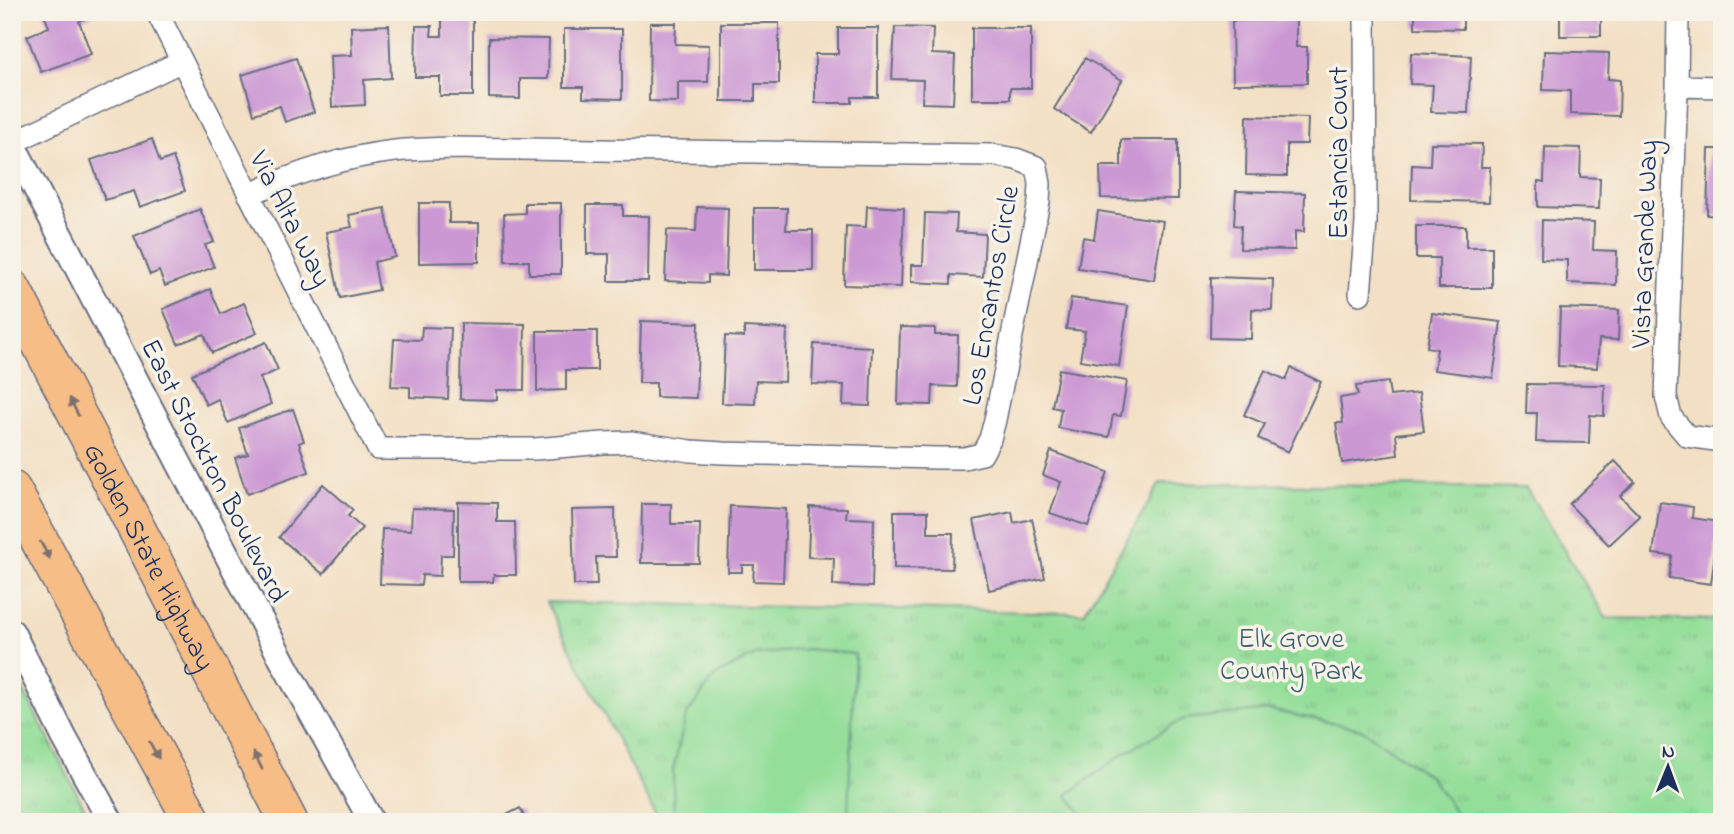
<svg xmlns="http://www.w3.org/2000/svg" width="1734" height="834" font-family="'Indie Flower',sans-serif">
	<defs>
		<pattern id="grass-tufts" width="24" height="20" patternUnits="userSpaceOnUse" patternTransform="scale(1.75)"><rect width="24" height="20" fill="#94de9a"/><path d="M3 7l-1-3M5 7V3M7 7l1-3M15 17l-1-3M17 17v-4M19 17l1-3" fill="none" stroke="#7fbf87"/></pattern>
	</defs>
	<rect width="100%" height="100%" fill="#f7f3e8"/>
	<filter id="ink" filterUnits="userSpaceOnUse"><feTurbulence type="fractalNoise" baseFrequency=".0143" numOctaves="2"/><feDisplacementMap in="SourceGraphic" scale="14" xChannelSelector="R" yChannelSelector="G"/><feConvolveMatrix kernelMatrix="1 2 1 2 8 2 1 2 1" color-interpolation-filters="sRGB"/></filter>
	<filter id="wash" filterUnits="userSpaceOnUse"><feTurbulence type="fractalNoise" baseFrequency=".00686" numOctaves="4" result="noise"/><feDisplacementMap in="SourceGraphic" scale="28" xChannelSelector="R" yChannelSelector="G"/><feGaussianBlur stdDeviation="1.57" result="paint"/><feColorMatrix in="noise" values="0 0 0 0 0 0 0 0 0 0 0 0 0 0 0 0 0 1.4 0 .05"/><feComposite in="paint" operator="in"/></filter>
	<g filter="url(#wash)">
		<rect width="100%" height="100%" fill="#f3dfc3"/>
		<path fill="url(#grass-tufts)" stroke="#58867c" stroke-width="2" d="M1160,483L1526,488L1606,618L1722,620V822H660L546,602L1084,613Z
			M12,669L92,822H12Z"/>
		<path fill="#94de9a" stroke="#58867c" stroke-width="2" d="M807,649L855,654L848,814L839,822H717L674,818L673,770L686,716L715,676L755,655Z
			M1270,710L1361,729L1429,776L1463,822H1089L1067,795L1123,754L1184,719Z"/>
		<g id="blocks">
			<path fill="#cc98d4" d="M43,12H101L79,21L91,54L41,72L27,36L49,27Z
				M1415,12H1463V29L1415,28Z
				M1560,12H1601V36H1560Z
				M442,18L473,19V96H440V77H415L416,26H432L431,36H442Z
				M1296,20V47H1307V83L1233,84L1232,21Z
				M650,23H676L675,44L709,45L708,82H678V102L649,101Z
				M721,23H779V84H755V101H721Z
				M389,25L391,78L364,80L365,105L332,107L330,56L352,55L351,27Z
				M895,27L933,28L932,54L955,55L953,104L922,103L923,80L892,79Z
				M838,28H878V97H852V103H815V54H838Z
				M972,28H1031V88H1010V99H972Z
				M564,29H622V99L583,98V87H564Z
				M489,38L549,39L548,79H520V99L489,98Z
				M1544,51L1609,53L1608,79L1620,80L1619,116L1570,114V91L1543,90Z
				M1411,53L1471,56L1468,113L1431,112L1433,85L1410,84Z
				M296,58L314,112L285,122L280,106L254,114L242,75Z
				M1085,58L1122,80L1091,132L1054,109Z
				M1247,116L1308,118L1307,144H1287V176L1246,175Z
				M152,139L160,162L173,157L185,191L140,207L134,191L105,200L91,160Z
				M1121,140H1178V199L1101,198L1100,166H1121Z
				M1431,143L1482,144L1481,167H1490L1489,202L1411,200L1412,165L1430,166Z
				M1545,147L1581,148L1580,177L1600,178L1599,209L1538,207V181L1544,182Z
				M1709,149H1722V216L1707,215Z
				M1236,191L1305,193L1304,232L1295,231V250L1240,249L1241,226L1234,225Z
				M419,203H449V223H479V262L419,263Z
				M525,203H561V274H529V261H505L504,214L525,213Z
				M587,205H623V216H649L648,281H609V254H587Z
				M867,206L904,208L901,287L844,285L846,226L866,227Z
				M697,207L728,208L726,276L708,275V283L665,281L667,230L696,231Z
				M385,208L395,257L374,262L379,290L340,298L326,232L352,227L349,215Z
				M754,208H787L786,230H813V270H754Z
				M200,209L214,242L205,245L214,267L165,286L159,271L150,275L134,236Z
				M1098,211L1163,221L1154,280L1078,268L1083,237L1094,239Z
				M925,213L957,214L956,232L985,234L983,277L951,275V284L911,282V265H923Z
				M1542,220L1594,222L1593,250L1617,251L1616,285L1567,283V260L1541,259Z
				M1416,226H1466V247H1492V288H1439V258H1416Z
				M1211,277L1273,279L1272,310L1252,309L1251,339L1210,338Z
				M210,289L221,314L244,303L257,333L212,353L204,334L178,344L163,309Z
				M1071,298L1128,306L1119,366L1080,360L1085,331L1066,329Z
				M1560,308L1619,310L1618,340L1599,339L1597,368L1558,366Z
				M1432,313L1501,322L1493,378L1434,370L1437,349L1427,347Z
				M641,321L699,323L696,398L656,397V383H639Z
				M461,323L525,324L524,390H497V400L460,399Z
				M422,327L451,328L448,399L410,397V387L391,386L394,339L421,340Z
				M744,327L787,329L785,382L756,381L755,404L722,403L725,336L744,337Z
				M900,327L935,328V335H958L957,387L933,386L932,405L898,404Z
				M537,331H597V370H566V390L537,391Z
				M266,342L278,370L260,378L271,404L228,423L218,399L206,405L192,374Z
				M814,344L872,347L870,406L843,405L844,385L812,384Z
				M1291,368L1321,382L1288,452L1258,438L1265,424L1244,415L1265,370L1286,380Z
				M1059,369L1127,381L1121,416L1113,415L1109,437L1058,428L1061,409L1052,407Z
				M1388,382L1390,396L1419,393L1424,431L1396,434L1398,455L1342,463L1336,423H1343L1340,398L1358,395L1356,386Z
				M1527,384L1605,385L1604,416L1590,415L1589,443L1536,442L1537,413H1526Z
				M293,409L304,441L299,443L309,472L247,494L235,458L248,454L239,428Z
				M1051,451L1108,472L1088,526L1050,513L1061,482L1043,475Z
				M1615,461L1635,482L1620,496L1640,516L1609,545L1569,504Z
				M323,484L353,510L348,516L362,528L323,574L279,537Z
				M458,502L497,503V522H515L516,575H494L493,582H458Z
				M1660,502L1693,507L1692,518L1719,522L1711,584L1669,578L1672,556L1653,554Z
				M642,504H671V524H700L699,563H641Z
				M730,506L786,509L783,582L753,581L754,565H742V572H728Z
				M810,507L847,508L846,518L874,519L872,587L833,585L834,558L808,557Z
				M412,508L454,509L453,555H441L440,576L422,575L421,585L380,584L382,529L411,530Z
				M615,509L616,557H596L597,585H574L572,510Z
				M894,511H928V533H953L952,569L894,568Z
				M1012,512L1014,523L1032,519L1045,578L989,590L974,520Z
				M520,808L527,822H493Z"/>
		</g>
	</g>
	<g filter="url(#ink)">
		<use href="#blocks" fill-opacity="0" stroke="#676d81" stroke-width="2"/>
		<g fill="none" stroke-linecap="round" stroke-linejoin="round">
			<defs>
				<path id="minor" d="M157,12L378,449H535L603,443L631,442L691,451L723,453L938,458H964L982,454L990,439L995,420L1039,202L1040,184L1037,167L1016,159L993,155L450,148C432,149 413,149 395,151C343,157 296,172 249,195
					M1678,12L1677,86L1666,396L1671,417L1687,436L1722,441
					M1677,86L1722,87
					M12,143L182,61
					M1360,294L1366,223L1365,12"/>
				<path id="tertiary" d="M12,143L285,666L372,822
					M12,632L64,737L111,822"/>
				<g id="motorway">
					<path id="s1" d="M12,289L289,822"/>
					<path d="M12,490L193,822"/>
				</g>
			</defs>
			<use href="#minor" stroke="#676d81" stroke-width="24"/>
			<use href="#tertiary" stroke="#676d81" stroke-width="28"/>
			<use href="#motorway" stroke="#676d81" stroke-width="40"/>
			<use href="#minor" stroke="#fff" stroke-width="21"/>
			<use href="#tertiary" stroke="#fff" stroke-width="24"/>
			<use href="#motorway" stroke="#f6be86" stroke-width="37"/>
		</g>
		<defs><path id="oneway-solid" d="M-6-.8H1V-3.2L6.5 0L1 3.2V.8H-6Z" transform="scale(1.75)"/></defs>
		<g fill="#7e6f70">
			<use href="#oneway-solid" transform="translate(74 407) rotate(-117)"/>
			<use href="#oneway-solid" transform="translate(45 550) rotate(61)"/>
			<use href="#oneway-solid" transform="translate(154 750) rotate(61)"/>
			<use href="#oneway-solid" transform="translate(258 761) rotate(-117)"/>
		</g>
	</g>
	<g text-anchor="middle" stroke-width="7" stroke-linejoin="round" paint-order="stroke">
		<g font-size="28" fill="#1b2f5e" stroke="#f7f3e8">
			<text transform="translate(1337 153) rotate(-90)" y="10">Estancia Court</text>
			<text transform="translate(292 218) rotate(63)" y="10">Via Alta Way</text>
			<text transform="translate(1643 244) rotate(-88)" y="10">Vista Grande Way</text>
			<text transform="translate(989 295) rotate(-80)" y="10">Los Encantos Circle</text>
			<text transform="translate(216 470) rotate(63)" y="10">East Stockton Boulevard</text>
			<text dy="10" stroke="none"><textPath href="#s1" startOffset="301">Golden State Highway</textPath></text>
		</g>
		<g font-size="28" fill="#395b6d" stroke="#f7f3e8">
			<text x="1291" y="647">Elk Grove<tspan x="1291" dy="32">County Park</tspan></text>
		</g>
	</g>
	<rect width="1734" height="834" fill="none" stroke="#f7f3e8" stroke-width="42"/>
	<g transform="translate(1668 767) rotate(1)" stroke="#f7f3e8" stroke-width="5" paint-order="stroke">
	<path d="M0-5L12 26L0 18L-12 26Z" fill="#1b2f5e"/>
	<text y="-10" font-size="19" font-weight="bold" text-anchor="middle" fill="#1b2f5e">N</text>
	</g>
</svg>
